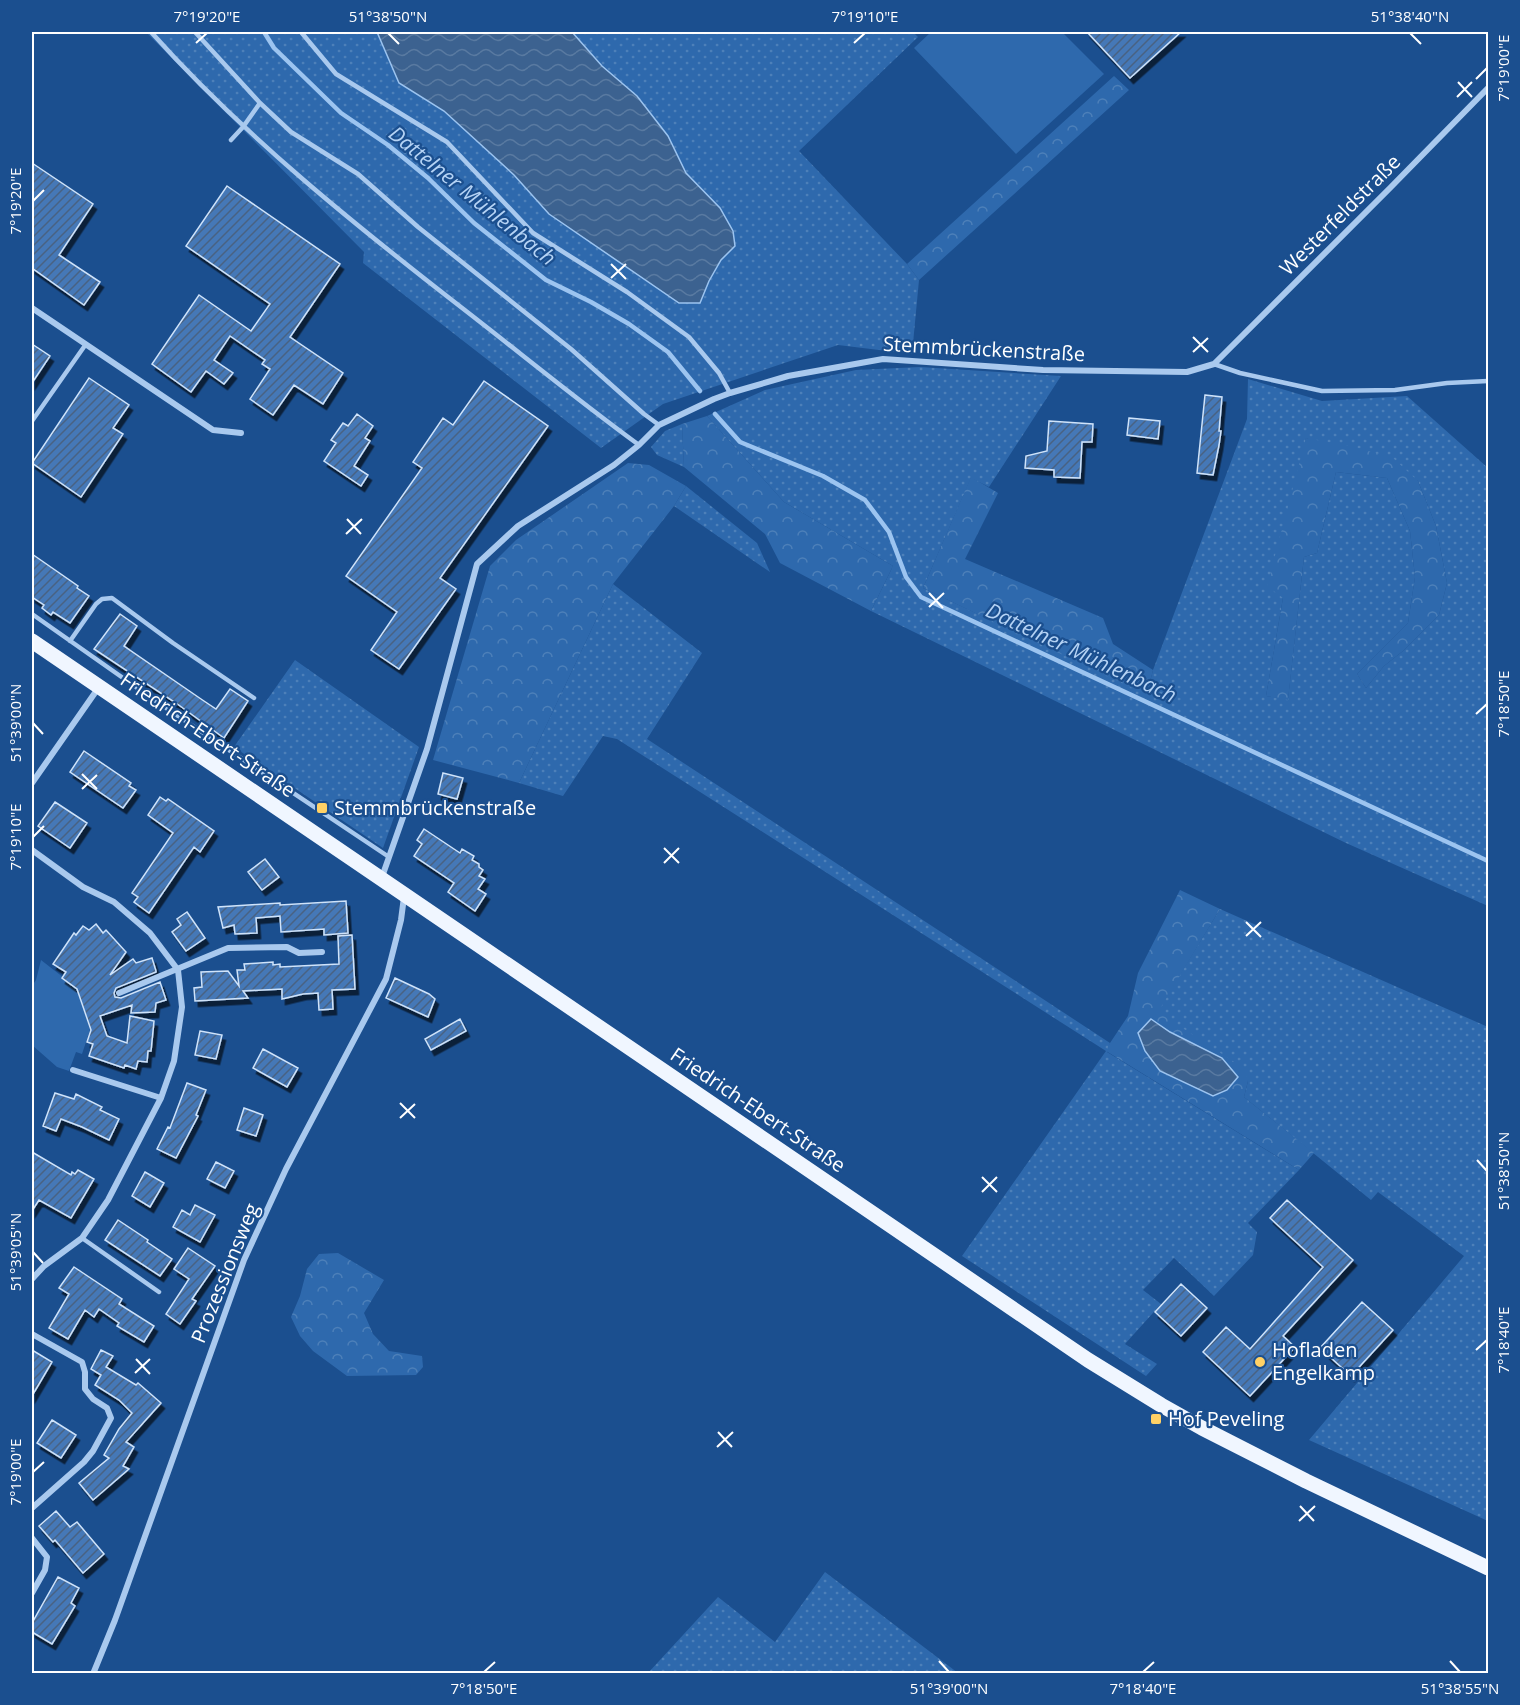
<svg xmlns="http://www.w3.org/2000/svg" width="1520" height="1705" font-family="'Open Sans',sans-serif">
	<defs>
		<pattern id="grass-dots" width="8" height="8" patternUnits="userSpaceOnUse" patternTransform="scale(1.5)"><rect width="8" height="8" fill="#2e69ad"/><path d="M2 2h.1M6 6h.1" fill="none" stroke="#4d80b9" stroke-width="1.8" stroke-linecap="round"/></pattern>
		<pattern id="forest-crowns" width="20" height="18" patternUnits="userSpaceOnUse" patternTransform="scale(1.5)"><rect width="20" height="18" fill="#2e69ad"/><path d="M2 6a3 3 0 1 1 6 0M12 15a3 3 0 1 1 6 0" fill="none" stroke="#4d80b9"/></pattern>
		<pattern id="water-waves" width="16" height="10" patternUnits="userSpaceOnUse" patternTransform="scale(1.5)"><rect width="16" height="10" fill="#3c6290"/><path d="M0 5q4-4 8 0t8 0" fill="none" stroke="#597aa1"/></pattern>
		<pattern id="building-hatch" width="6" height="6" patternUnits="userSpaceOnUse" patternTransform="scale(1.5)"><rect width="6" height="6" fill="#4478b7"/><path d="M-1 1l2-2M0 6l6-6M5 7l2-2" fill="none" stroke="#486282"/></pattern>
		<filter id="shadow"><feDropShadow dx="3.5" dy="5.5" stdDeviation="0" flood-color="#0009"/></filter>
	</defs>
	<rect width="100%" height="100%" fill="#1b4f8f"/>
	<path fill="url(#grass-dots)" fill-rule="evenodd" d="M146,32H913L918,37L799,151L907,264L919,280L912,354L838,345L663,404L601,448L363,263L364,252Z
		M920,367L1061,376L989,487L971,478L923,588L1147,694L1153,670L1247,419L1248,379L1322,401L1407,396L1488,468V906L1346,843L871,611L893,566L784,502L707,416L765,390L856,370ZM1306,438L1418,481L1436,526L1447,583L1439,615L1403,651L1384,666L1366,688L1357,674L1408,623L1415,577L1410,531L1387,478L1336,472L1317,553L1304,557L1288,699L1266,696L1283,598Z
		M682,424L684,467L657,455L651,447L665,431Z
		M686,486L757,543L770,572L674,506Z
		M613,584L702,653L647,739L1110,1043L1107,1052L1299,1170L1248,1223L1257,1232L1253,1255L1214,1296L1174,1258L1143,1290L1161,1304L1125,1344L1157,1364L1146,1376L962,1256L1106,1051L617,739L603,736L563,796L519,783Z
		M295,660L419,747L383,848L234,747Z
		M1220,909L1488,1027V1521L1309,1440L1464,1256L1378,1192L1371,1200L1244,1097L1248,1081L1157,1012Z
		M825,1572L958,1673H648L718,1597L775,1642Z"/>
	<path fill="url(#forest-crowns)" d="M1114,76L1129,90L919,280L907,264Z
		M707,416L784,502L893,566L871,611L780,563L765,534L684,467L682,424Z
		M1306,438L1354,447L1393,458L1418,481L1436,526L1447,583L1439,615L1403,651L1384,666L1366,688L1357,674L1408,623L1415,577L1410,531L1387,478L1336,472L1317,553L1304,557L1288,700L1266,696L1283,598L1267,586Z
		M628,463L649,465L686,486L674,506L613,584L519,783L433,760L490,566L516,540Z
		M971,477L998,493L965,559L1103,618L1113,644L1153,670L1147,695L923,588Z
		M1180,890L1220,909L1158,1012L1245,1069L1248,1081L1244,1097L1314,1153L1299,1170L1106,1051L1110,1043L1128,1016L1138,973Z
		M338,1253L384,1280L364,1313L373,1334L389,1351L422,1356L423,1367L416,1375L347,1376L313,1351L300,1336L291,1317L300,1296L307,1269L319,1254Z"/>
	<path fill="#2e69ad" d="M931,32H1062L1104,74L1016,154L914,48Z
		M41,960L77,988L90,1030L82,1054L76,1052L69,1071L57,1067L32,1045V986L36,980Z"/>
	<path fill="url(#water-waves)" stroke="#9cc4f0" stroke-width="1.5" d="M377,32H572L602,66L637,96L668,136L686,173L720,208L733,231L735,246L721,260L709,281L700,303H679L549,214L514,175L444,111L399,83Z
		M1151,1019L1170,1032L1222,1058L1238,1077L1227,1090L1213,1096L1160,1071L1145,1051L1138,1033Z"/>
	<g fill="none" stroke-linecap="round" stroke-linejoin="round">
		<path stroke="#9cc4f0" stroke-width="4.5" d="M264,32L274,48L341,113L388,145L428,178L474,223L546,280L591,302L629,324L668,352L700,391
			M715,414L740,442L823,476L865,500L889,532L906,577L921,597L1488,861"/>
	</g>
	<path fill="url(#building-hatch)" stroke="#cfe3fa" stroke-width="1.5" filter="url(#shadow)" d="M1087,32H1181L1130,78Z
		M32,163L93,204L59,255L100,282L84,305L32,268Z
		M227,186L340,264L290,337L343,373L323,404L294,385L273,415L250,399L270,369L262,364L265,360L230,336L214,360L233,373L224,384L206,371L191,392L152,364L199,295L251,331L270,304L186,246Z
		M32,344L50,356L32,383Z
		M89,378L129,405L113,428L123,434L81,497L32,463Z
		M484,381L548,426L440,578L456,589L399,669L371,650L397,612L346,576L422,468L413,462L443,418L453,425Z
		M1205,395L1222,397L1219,431H1221L1219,445L1213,475L1197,473Z
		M357,414L373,426L365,438L370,441L354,466L368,475L361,486L324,461L336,443L331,440L343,423L348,426Z
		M1129,418L1160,421L1158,439L1127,435Z
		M1049,421L1093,424L1092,442H1082L1080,478L1054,477V470L1025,468L1026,456L1047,451Z
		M32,554L78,586L77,588L89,596L70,623L53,612L51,615L42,608L44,605L32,597Z
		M120,614L137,626L124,646L201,699L216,709L230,689L248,701L224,738L176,703L94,649Z
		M84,751L131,783L129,786L136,790L123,808L70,772Z
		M443,773L463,778L457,799L438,794Z
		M160,797L166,801L168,799L214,831L200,852L194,847L149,913L134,902L138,897L132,893L173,833L148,815Z
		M55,802L87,823L70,848L38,826Z
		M424,829L460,853L462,849L474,856L472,860L479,864V867L483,870L479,876L485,879L478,889L486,894L475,911L448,892L454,883L414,856L422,844L417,840Z
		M265,859L279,877L262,890L248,872Z
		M346,901L348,933L324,935V929L281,932L280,916L256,918L257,933L235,934L234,925L223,928L218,907L280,903V905Z
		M187,912L205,938L186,951L172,932L181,925L177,919Z
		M96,924L103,933L106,930L126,952L110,975L133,959L136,963L152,958L156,971V972L116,988L114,993L115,997L121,998L160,982L166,1000L156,1003L155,1012L131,1013L132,1005L100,1016L107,1036L127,1043L130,1016L154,1021L151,1051H148L147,1062L138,1061L136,1069L125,1065L124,1068L89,1056L93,1044L87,1042L91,1030L77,989L62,978L66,972L53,964L74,933L76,935L83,926L89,930Z
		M352,935L355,989L332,990L333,1009L319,1010L318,993L303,994L282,999V989L243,991L248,998L195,1001L194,988L202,987L201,972L228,971L239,986L237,970H245L244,964L273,962V965L280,964V967L339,964L338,936Z
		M395,978L429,994L435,999L428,1017L386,998Z
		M460,1019L466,1031L431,1050L425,1039Z
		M200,1031L222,1035L216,1059L195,1055Z
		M263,1049L298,1068L287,1087L253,1068Z
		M187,1083L206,1090L196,1115L198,1116L176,1158L157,1149L168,1127L170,1128Z
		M55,1093L74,1099L76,1094L102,1107L100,1110L119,1119L109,1140L82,1127L61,1119L56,1131L43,1126Z
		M244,1108L263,1115L256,1136L237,1130Z
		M32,1152L71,1175L72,1172L75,1174L78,1170L94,1179L71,1218L39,1200L32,1211Z
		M216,1162L234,1171L225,1188L207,1179Z
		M145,1172L164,1183L150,1207L132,1196Z
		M1287,1200L1353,1260L1283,1336L1295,1347L1250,1396L1203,1352L1226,1327L1250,1349L1323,1267L1270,1218Z
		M195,1205L215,1215L200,1242L173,1227L182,1210L190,1215Z
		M118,1220L148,1240L147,1242L172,1259L160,1276L105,1240Z
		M188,1248L215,1266L192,1299L196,1301L180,1324L166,1314L189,1279L174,1269Z
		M74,1267L122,1299L119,1304L154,1326L144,1342L117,1326L119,1323L99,1309L94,1317L85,1310L68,1339L49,1328L69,1294L59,1288Z
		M1181,1284L1207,1308L1181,1336L1155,1312Z
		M1362,1302L1393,1330L1351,1376L1320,1348Z
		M32,1350L52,1362L32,1396Z
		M101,1350L113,1356L106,1367L136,1385L138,1383L161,1403L126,1442L134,1447L123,1466L129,1469L93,1500L79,1483L109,1458L104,1455L119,1429L132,1413L119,1400L95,1385L101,1375L91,1369Z
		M52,1420L76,1435L61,1458L37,1443Z
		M56,1511L70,1527L77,1522L104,1554L83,1573L55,1540L53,1542L39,1526Z
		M58,1577L79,1588L71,1603L75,1606L52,1644L32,1632V1623Z"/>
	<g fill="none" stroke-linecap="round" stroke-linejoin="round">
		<path stroke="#a9c9ee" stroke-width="4.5" d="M151,32C244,136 355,225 466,311C524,356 580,402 639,445
			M195,32L260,103L291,132L358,174L418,227L571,349L644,414L659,425
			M301,32L336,74L447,142L533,233L627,292L689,337L719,373L730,393
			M231,140L243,127L260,103
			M1214,364L1240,373L1322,391L1395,390L1447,383L1488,381
			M32,421L86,344
			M32,614L160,704L389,857
			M70,641L96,604L102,599L112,598L173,643L254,698
			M82,1238L159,1292"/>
		<path stroke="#a9c9ee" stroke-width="6" d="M32,308L213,430L241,433
			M32,783L99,687
			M32,850L83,887L114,902L150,933L178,970L182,1007L174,1061L161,1098L108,1200L82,1238L44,1266L32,1279
			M382,877L427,749L477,564L518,526L614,465L639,445L659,425L714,399L730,393L788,376L883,359L1043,370L1187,372L1214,364L1390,188L1488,88
			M119,993L228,948L287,947L299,953L322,952
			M73,1070L161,1098
			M32,1334L82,1362L85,1372V1389L93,1399L107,1408L111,1418L93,1451L84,1462L32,1508
			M32,1538L47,1557L45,1570L32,1593
			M93,1674L115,1620L244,1260L286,1169L386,979L401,920L404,897"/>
		<path stroke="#f0f6ff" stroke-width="15" d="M32,641L1088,1360L1161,1405L1202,1428L1306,1481L1488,1568"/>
	</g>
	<path fill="none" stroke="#fff" stroke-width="2" d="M388,33L399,44M1410,33L1421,44M196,43L207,33M854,43L865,33M1476,79L1487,68M1458,82L1472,97M1457,97L1472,82M33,201L44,190M611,264L626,279M611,278L626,264M1193,337L1208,352M1193,352L1208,338M347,519L361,534M346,534L362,519M929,593L943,608M929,607L944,593M1476,714L1487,704M33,723L43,734M82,774L97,789M82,789L97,775M33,837L44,826M664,848L679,863M664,863L679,848M1246,922L1261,937M1246,936L1261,922M400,1103L415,1118M400,1118L415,1104M1477,1160L1487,1171M982,1177L997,1192M982,1192L997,1177M33,1252L43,1263M1476,1350L1487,1340M136,1359L150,1374M135,1373L150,1359M718,1432L732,1447M717,1447L733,1432M33,1472L44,1462M1300,1506L1314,1521M1299,1521L1315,1506M939,1661L949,1672M1450,1661L1460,1672M484,1672L495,1662M1143,1672L1154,1662"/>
	<g fill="#ffd166" stroke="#1b4f8f" stroke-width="2">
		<rect x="316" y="802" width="12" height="12" rx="3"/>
		<circle cx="1260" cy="1362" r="6"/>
		<rect x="1150" y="1413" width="12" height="12" rx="3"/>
	</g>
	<g text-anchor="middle" stroke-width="4.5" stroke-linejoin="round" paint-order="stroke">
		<g font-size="20" fill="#fff" stroke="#1b4f8f">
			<text transform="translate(1340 215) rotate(-45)" y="7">Westerfeldstraße</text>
			<text transform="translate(984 349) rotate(3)" y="7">Stemmbrückenstraße</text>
			<text transform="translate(208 735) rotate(34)" y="7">Friedrich-Ebert-Straße</text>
			<text transform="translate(758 1110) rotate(34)" y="7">Friedrich-Ebert-Straße</text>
			<text transform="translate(225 1273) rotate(-68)" y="7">Prozessionsweg</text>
		</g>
		<g font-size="20" fill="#fff" stroke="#1b4f8f" text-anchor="start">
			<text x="334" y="815">Stemmbrückenstraße</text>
			<text x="1272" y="1357">Hofladen<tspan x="1272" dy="23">Engelkamp</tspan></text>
			<text x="1168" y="1426">Hof Peveling</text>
		</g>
		<g font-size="21" font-style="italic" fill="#b5d3f5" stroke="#1b4f8f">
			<text transform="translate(472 196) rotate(39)" y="7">Dattelner Mühlenbach</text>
			<text transform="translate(1081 653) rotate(25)" y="7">Dattelner Mühlenbach</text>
		</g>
	</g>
	<rect width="1520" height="1705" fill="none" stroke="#1b4f8f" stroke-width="66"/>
	<rect x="33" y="33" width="1454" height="1639" fill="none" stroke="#fff" stroke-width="2"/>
	<g font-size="15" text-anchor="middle" fill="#fff">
		<text x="207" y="22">7°19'20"E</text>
		<text x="388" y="22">51°38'50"N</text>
		<text x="865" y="22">7°19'10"E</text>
		<text x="1410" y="22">51°38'40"N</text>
		<text transform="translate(1504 68) rotate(-90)" y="5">7°19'00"E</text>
		<text transform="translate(16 201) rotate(-90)" y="5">7°19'20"E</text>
		<text transform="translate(1504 704) rotate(-90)" y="5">7°18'50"E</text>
		<text transform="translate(16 723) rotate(-90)" y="5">51°39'00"N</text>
		<text transform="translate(16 837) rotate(-90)" y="5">7°19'10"E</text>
		<text transform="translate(1504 1171) rotate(-90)" y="5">51°38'50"N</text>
		<text transform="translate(16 1252) rotate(-90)" y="5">51°39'05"N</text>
		<text transform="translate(1504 1340) rotate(-90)" y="5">7°18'40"E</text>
		<text transform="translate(16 1472) rotate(-90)" y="5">7°19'00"E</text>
		<text x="484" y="1694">7°18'50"E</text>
		<text x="949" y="1694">51°39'00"N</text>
		<text x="1143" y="1694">7°18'40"E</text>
		<text x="1460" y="1694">51°38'55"N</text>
	</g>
</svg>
